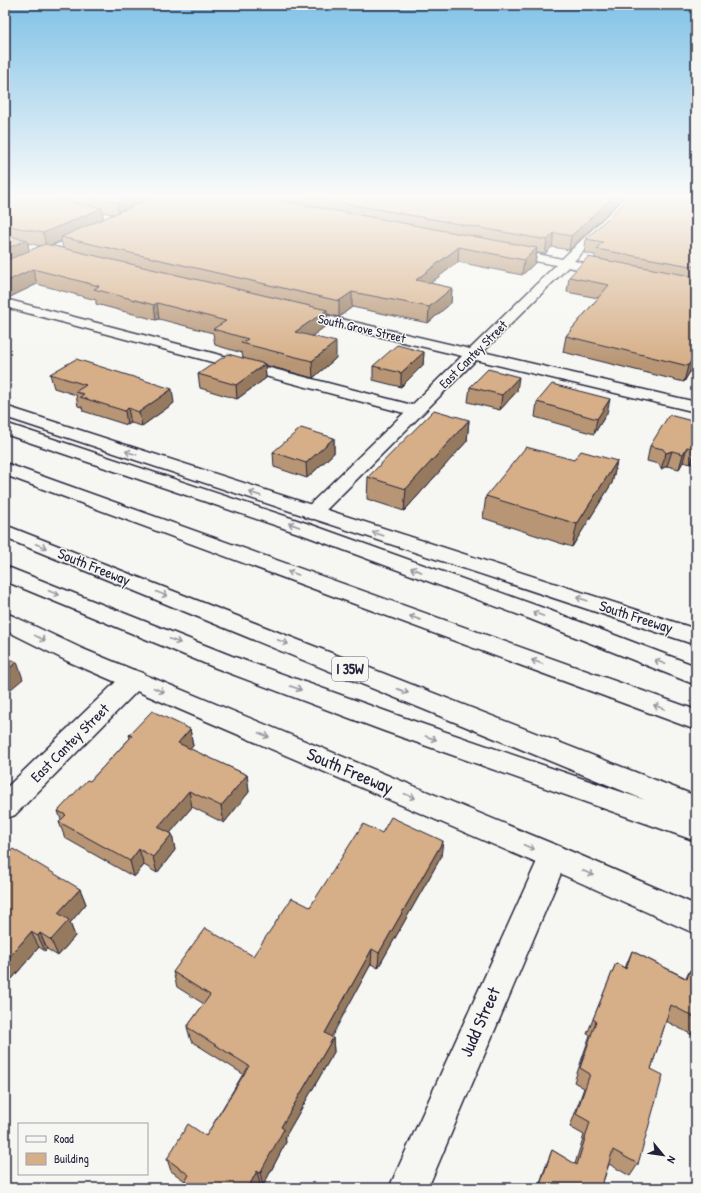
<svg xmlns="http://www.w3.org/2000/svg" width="701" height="1193" font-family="'Patrick Hand',sans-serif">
	<rect width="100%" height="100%" fill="#f6f6f2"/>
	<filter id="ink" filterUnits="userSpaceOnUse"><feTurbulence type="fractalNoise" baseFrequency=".025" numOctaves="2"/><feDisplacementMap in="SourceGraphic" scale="8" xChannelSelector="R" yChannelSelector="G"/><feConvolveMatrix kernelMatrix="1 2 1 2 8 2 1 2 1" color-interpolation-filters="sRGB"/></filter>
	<g filter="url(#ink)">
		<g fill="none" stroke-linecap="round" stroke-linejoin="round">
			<defs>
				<path id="minor" d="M627,196H638L574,261L613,268L614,271L613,274L608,275L568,267L483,352L696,402V412L476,360L319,517L312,519L305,517L302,513L305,509L404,413L5,307V299L412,405L462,356L293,316L291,313L293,310L298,309L470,349L556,265L503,255L501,252L503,249L507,248L562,259Z
					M89,230L93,232L95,234L93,236L5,276V267Z
					M134,670L143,673L146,679L143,685L15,815L5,819V789L125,673Z
					M553,844L563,848L568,857L428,1188H389L543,848Z"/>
				<path id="major" d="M5,406L696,629V645L5,417Z
					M5,613L13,616L83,649L563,848L696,905V934L543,866L67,661L5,630Z"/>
				<path id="highway" d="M5,423L312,525L546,609L696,666V685L530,619L298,533L5,434Z
					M5,463L696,710V730L5,475Z
					M5,525L696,796V841L384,731L216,668L5,581V566L232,656L402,717L645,800L5,538Z"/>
			</defs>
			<use href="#minor" stroke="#22223b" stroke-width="3"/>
			<use href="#major" stroke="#22223b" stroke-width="3"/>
			<use href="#highway" stroke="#22223b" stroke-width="3"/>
			<use href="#minor" fill="#f6f6f2" fill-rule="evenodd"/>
			<use href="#major" fill="#f6f6f2" fill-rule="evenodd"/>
			<use href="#highway" fill="#f6f6f2" fill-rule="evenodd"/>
		</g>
		<path fill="#b89674" stroke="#22223b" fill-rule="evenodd" d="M5,196H621L620,201L569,250L552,247L545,254L537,253L535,263L522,275L458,262L430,283L452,288L451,303L428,323L352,307L339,317L327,314V325L312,336L336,358L313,378L265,365L266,378L237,399L200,388L198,374L243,358L242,353L215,345L213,333L159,319L156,320L96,304V300L37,284L8,298H5ZM102,212L107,213L113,214L104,219ZM61,241L63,248L50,245ZM28,243L40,246L29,251Z
			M631,196H696V361L684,382L563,352L566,336L598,298L567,292L569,277L595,258V255L584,253L586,239Z
			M424,352L423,365L401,387L373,380V366Z
			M50,374L174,403L142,426L131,423L127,425L83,411L82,407L78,406L76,395L54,388Z
			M696,377V385H694Z
			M470,387L517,391L500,410L468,402Z
			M537,402L607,413L594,434L535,417Z
			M469,420L467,441L404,511L367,499L368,477Z
			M696,422V463L692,462L691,464L683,462L679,469L667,466L661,469L659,464L647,461L650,446Z
			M334,438V453L307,478L274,467L273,452Z
			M574,460L617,461L612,483L572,547L483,518L486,496Z
			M190,729L193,746L190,749L247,775L249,792L224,823L192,807L170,833L172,834L175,850L157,873L144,865L134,877L65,838L59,822L61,820L58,811L90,781L130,738L129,735Z
			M382,833L441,857L378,968L371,964L331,1037L333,1038L334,1052L285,1137L286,1142L263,1186L260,1184L185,1181L171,1171L167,1159L206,1136L243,1074L191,1041L187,1027L204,1004L177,987L173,972L253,956L310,907Z
			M5,857L80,889L86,904L70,923L75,936L58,956L47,949L45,951L39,947L5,987Z
			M632,951L686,978L690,970L696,973V1037L666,1021L651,1069L638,1164L630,1176L609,1164L601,1188H538L547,1163L552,1150L575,1164L584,1135L570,1127L584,1088L574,1082L590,1035L587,1034L616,963L625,968Z"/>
		<path fill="#967a5e" stroke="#22223b" d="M132,196H163L119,215L117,202Z
			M614,196H621L620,201L569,250L571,236Z
			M102,208L104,222L61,237V241L46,247L43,233Z
			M554,233L552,247L545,254L547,240Z
			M27,240L30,254L5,265V249Z
			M459,247L458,262L415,295L416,280Z
			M537,248L535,263L522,275L524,260Z
			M33,269L37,284L8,298L5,288V282Z
			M452,288L451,303L428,323L429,307Z
			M352,292V307L339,317V301Z
			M157,303L159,319L156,320L154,305Z
			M5,309L8,322L5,324Z
			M327,310V325L296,348L295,332Z
			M336,342V358L313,378L312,361Z
			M424,352L423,365L401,387V373Z
			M696,353V361L684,382L688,366Z
			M265,364L266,378L237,399L236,385Z
			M519,377L517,391L500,410L502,395Z
			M172,389L174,403L142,426L139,412Z
			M610,399L607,413L594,434L597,419Z
			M128,408L131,423L127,425L125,411Z
			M469,420L467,441L404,511L406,489Z
			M334,438V453L307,478L306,463Z
			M687,447L683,462L679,469L683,454Z
			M696,448L692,462L691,464L695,449Z
			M672,451L667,466L661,469L666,453Z
			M617,461L612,483L572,547L577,524Z
			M17,662L23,679L5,694V672Z
			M190,729L193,746L181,759L178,743Z
			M247,775L249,792L224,823L221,806Z
			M189,791L192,807L162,843L158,827Z
			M172,834L175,850L157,873L153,857Z
			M443,841L441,857L378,968L379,953Z
			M139,849L144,865L134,877L130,861Z
			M80,889L86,904L70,923L75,936L58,956L51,940L58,913Z
			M31,932L39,947L5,987V962Z
			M40,933L47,949L45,951L38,936Z
			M372,949L371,964L326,1047L325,1033Z
			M333,1038L334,1052L285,1137L286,1142L263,1186L260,1173L281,1127Z
			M257,1171L260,1184L258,1188H248Z"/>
		<path fill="#d6ae87" stroke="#22223b" d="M5,196H41L102,208L43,233L5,225Z
			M85,196H132L117,202Z
			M156,196H257L537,248L524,260L459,247L416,280L452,288L429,307L352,292L339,301L61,237Z
			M305,196H614L571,236L554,233L547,240Z
			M631,196H673L696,199V267L596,249L603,242L586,239Z
			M5,235L27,240L5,249Z
			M45,244L327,310L295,332L336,342L312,361L241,343L248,339L213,329L226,321L157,303L154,305L94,289L99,286L33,269L5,282V261Z
			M588,257L696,277V353L688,366L566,336L609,285L569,277Z
			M397,345L424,352L401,373L373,366Z
			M228,354L265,364L236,385L198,374Z
			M76,359L172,389L139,412L128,408L125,411L80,397L84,394L75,392L86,385L50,374Z
			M488,369L519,377L502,395L470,387Z
			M552,384L610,399L597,419L537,402Z
			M434,410L469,420L406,489L368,477Z
			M669,415L696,422V448L695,449L687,447L683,454L672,451L666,453L663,449L650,446Z
			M301,428L334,438L306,463L273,452Z
			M526,447L574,460L581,451L617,461L577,524L486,496Z
			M5,657L17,662L5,672Z
			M152,711L190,729L178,743L247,775L221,806L189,791L158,827L172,834L153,857L139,849L130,861L59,822L66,815L58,811L87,780L90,781L132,736L129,735Z
			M391,817L443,841L379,953L372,949L325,1033L333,1038L281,1127L284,1129L260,1173L257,1171L248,1188H181L189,1175L167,1159L188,1124L206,1136L249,1066L187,1027L210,995L173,972L205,928L253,956L292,898L310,907L363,824L382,833Z
			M13,849L80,889L58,913L69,920L51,940L40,933L38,936L31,932L5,962V857Z
			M632,951L687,979L690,970L696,973V1018L671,1005L651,1069L663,1075L638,1164L613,1150L601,1188H539L552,1150L577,1165L590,1122L576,1114L590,1074L580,1068L596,1021L593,1019L616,963L626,969Z"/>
		<defs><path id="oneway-shaft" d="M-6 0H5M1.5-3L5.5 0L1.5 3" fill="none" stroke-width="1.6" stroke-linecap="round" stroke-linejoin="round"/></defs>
		<g stroke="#9797a0">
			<use href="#oneway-shaft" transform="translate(131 453) rotate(-162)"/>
			<use href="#oneway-shaft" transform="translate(255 494) rotate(-162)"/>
			<use href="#oneway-shaft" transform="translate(294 525) rotate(-161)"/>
			<use href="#oneway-shaft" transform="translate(378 534) rotate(-162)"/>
			<use href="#oneway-shaft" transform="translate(41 546) rotate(22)"/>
			<use href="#oneway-shaft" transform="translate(416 570) rotate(-160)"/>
			<use href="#oneway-shaft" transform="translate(293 573) rotate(-160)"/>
			<use href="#oneway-shaft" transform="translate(54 593) rotate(22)"/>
			<use href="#oneway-shaft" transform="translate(162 594) rotate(22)"/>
			<use href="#oneway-shaft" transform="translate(582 599) rotate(-162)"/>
			<use href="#oneway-shaft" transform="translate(538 614) rotate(-159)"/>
			<use href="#oneway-shaft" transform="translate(415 618) rotate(-160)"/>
			<use href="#oneway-shaft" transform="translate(40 638) rotate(26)"/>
			<use href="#oneway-shaft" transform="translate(175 641) rotate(22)"/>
			<use href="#oneway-shaft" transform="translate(283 642) rotate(22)"/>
			<use href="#oneway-shaft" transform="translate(537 662) rotate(-160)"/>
			<use href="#oneway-shaft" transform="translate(660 662) rotate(-159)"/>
			<use href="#oneway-shaft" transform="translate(296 688) rotate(20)"/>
			<use href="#oneway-shaft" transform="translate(159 690) rotate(23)"/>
			<use href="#oneway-shaft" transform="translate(403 691) rotate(22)"/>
			<use href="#oneway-shaft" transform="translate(659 707) rotate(-160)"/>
			<use href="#oneway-shaft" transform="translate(264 735) rotate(23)"/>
			<use href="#oneway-shaft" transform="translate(431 738) rotate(19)"/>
			<use href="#oneway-shaft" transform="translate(410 796) rotate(23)"/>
			<use href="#oneway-shaft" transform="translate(529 847) rotate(23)"/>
			<use href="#oneway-shaft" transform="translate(588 873) rotate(24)"/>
		</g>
	</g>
	<linearGradient id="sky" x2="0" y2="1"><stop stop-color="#81c2e7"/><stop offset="0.54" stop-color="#fbfbf9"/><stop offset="1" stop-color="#fbfbf9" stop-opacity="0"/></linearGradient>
	<rect width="701" height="363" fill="url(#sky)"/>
	<g text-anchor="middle" stroke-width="3" stroke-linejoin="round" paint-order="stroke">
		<g font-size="13" fill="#22223b" stroke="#f6f6f2">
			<text transform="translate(362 328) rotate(13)" y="5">South Grove Street</text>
			<text transform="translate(473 354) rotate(-45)" y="5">East Cantey Street</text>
		</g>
		<rect fill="#f6f6f2" stroke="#626272" stroke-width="1" x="332" y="657" width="36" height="24" rx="3"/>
		<g font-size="14" font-weight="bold" fill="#22223b">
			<text x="350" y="674">I 35W</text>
		</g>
		<g font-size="15" fill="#22223b" stroke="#f6f6f2">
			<text transform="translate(94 567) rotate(22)" y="5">South Freeway</text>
			<text transform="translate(636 617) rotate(18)" y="5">South Freeway</text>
			<text transform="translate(70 743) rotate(-45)" y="5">East Cantey Street</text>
		</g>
		<g font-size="18" fill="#22223b" stroke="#f6f6f2">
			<text transform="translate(350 771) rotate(23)" y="6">South Freeway</text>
			<text transform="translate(480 1022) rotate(-66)" y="6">Judd Street</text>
		</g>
	</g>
	<rect width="701" height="1193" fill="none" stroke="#f6f6f2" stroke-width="20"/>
	<rect x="10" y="10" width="681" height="1173" fill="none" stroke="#22223b" stroke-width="1.5" filter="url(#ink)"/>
	<rect x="18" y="1123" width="130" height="52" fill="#f6f6f2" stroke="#a1a1a9"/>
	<rect x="26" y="1136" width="20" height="6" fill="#f6f6f2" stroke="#a1a1a9"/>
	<text x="54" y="1143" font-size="12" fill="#22223b">Road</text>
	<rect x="26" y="1153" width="20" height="12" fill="#d6ae87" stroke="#a1a1a9"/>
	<text x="54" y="1163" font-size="12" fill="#22223b">Building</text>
	<g transform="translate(663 1155) rotate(119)" stroke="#f6f6f2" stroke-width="3" paint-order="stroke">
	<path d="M0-3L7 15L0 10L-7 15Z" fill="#22223b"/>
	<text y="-6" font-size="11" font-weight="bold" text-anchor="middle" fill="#22223b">N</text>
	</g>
</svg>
